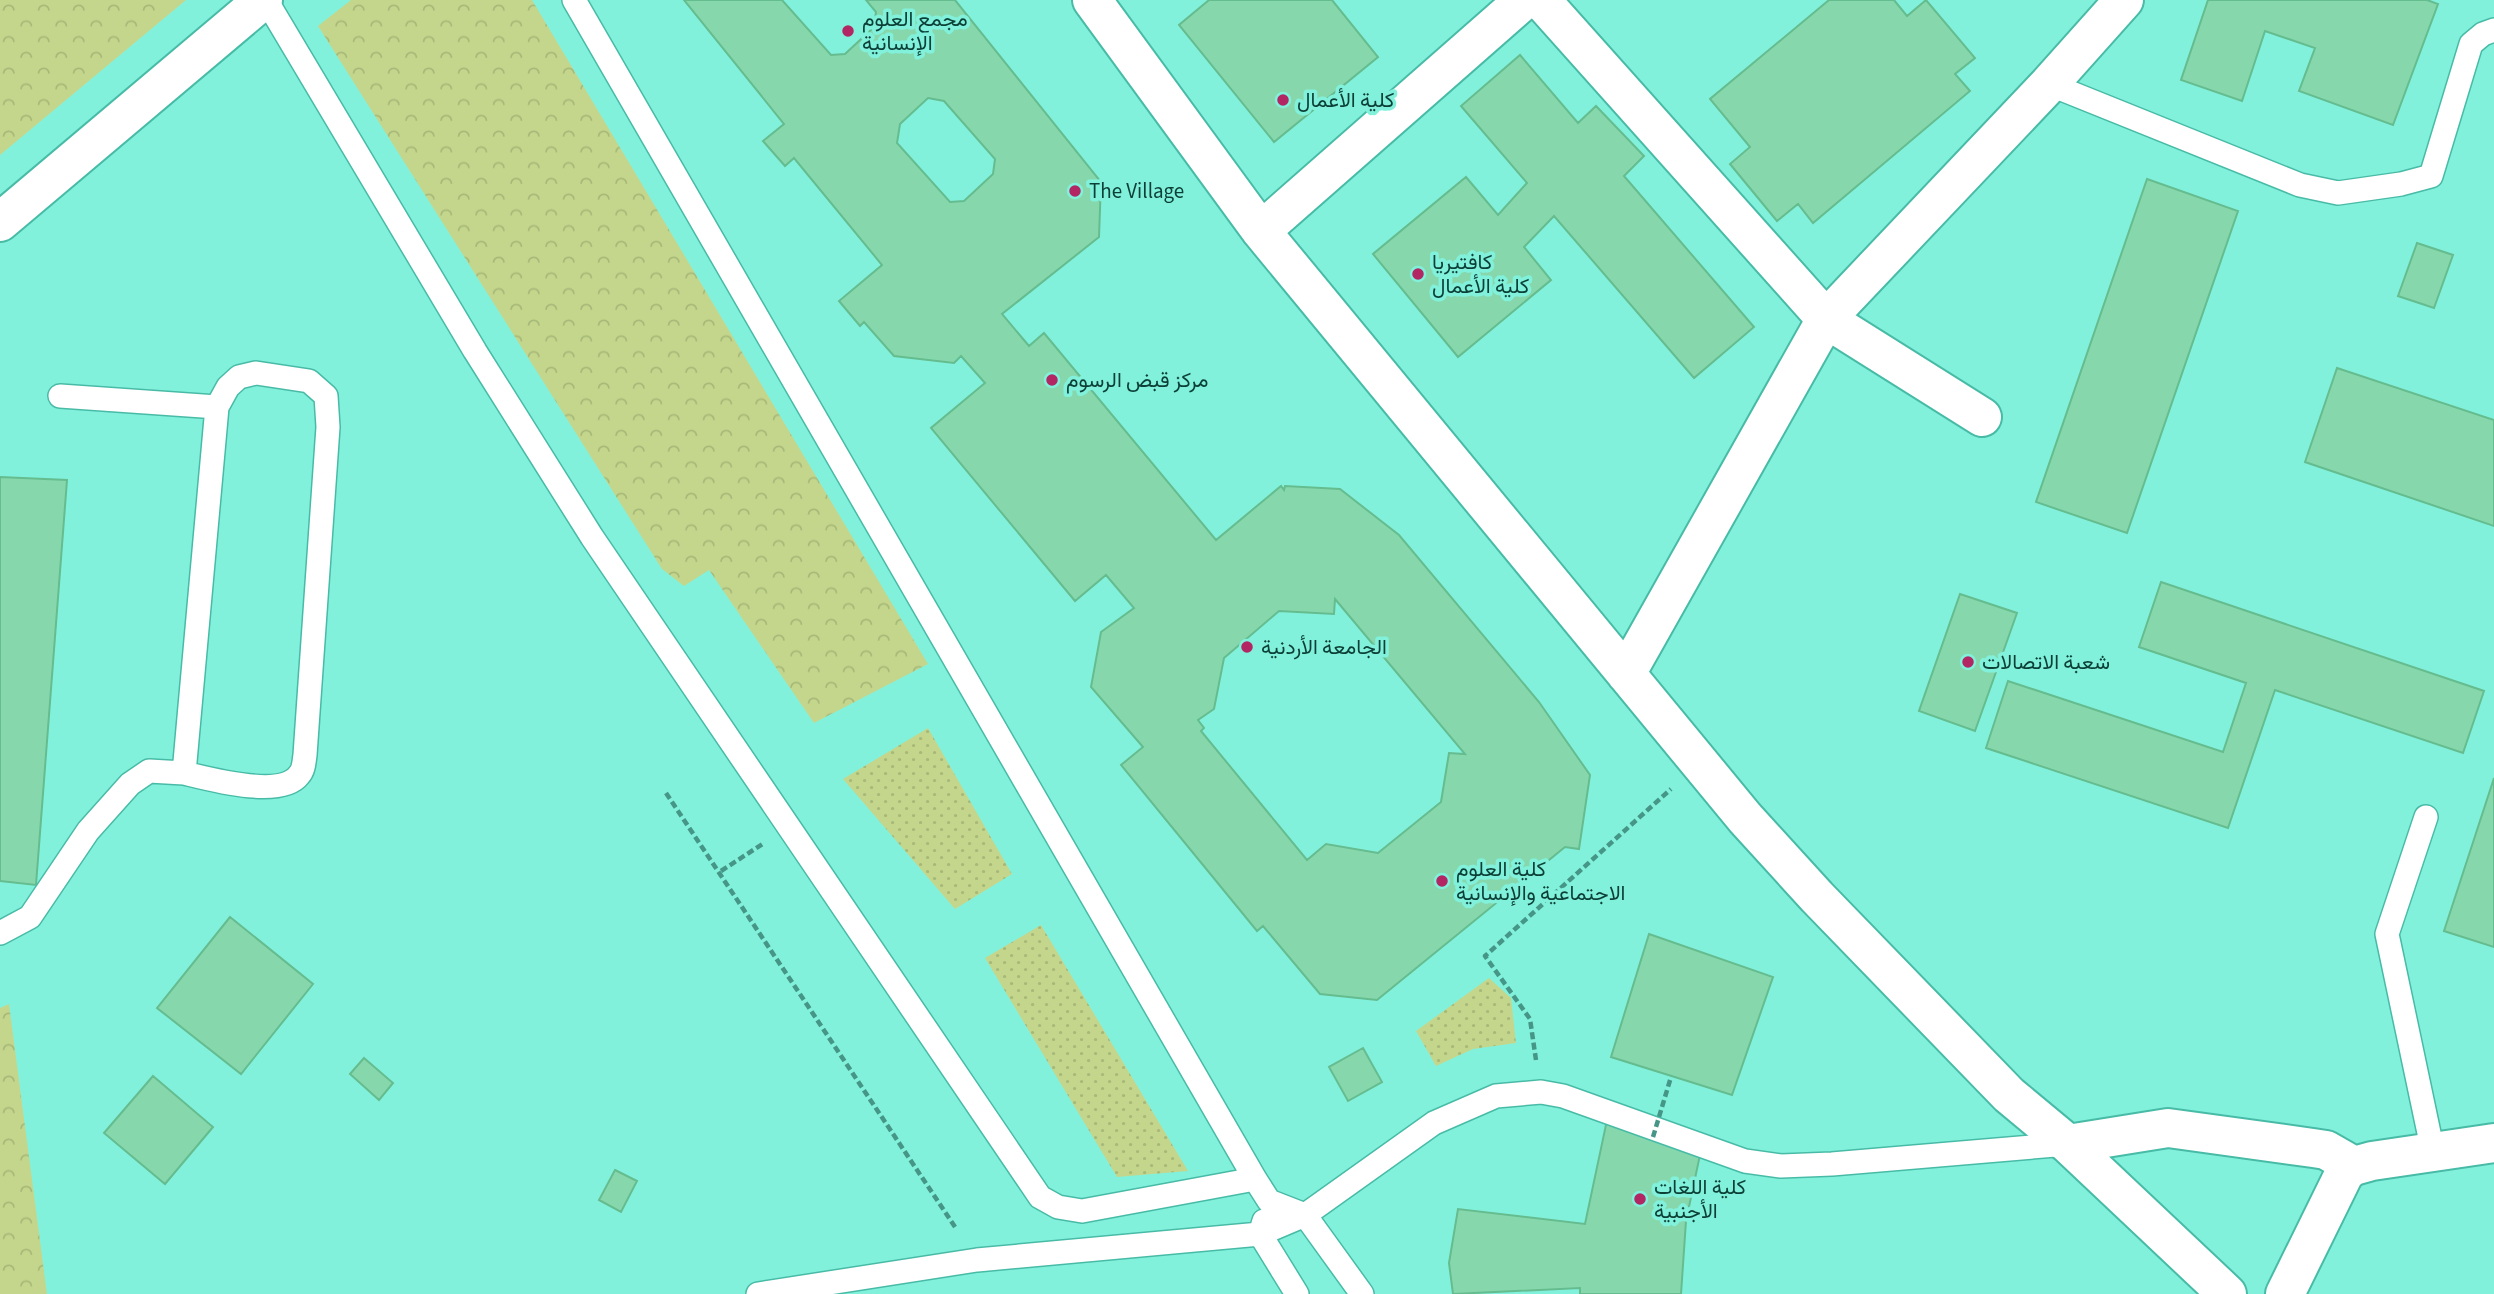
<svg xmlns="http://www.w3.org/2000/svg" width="2494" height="1294" font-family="'Source Sans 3',Vazirmatn,sans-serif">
	<defs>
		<pattern id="grass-dots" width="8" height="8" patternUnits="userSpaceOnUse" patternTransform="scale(1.75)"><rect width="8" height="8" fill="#c4d68b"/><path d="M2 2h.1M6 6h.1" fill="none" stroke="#a7b979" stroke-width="1.8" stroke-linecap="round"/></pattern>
		<pattern id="forest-crowns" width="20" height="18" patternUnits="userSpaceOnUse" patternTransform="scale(1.75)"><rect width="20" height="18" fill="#c4d68b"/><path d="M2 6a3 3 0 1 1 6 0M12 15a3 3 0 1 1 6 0" fill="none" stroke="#a7b979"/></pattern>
	</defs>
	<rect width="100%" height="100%" fill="#82f1dc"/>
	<path fill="url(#grass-dots)" d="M928,728L1012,874L955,909L843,779Z
		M1041,925L1188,1171L1117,1177L985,958Z
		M1489,978L1511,998L1516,1043L1473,1049L1436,1066L1416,1031Z"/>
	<path fill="url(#forest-crowns)" d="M0,0H186L0,155Z
		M351,0H532L928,664L814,723L709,570L684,586L662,569L318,26Z
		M9,1004L47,1294H0V1008Z"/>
	<path fill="#86d8ac" stroke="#65bc8f" stroke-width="2" fill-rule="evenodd" d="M684,0H782L831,55L845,54L874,27L876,12L866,0H955L1101,182L1099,237L1002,314L1029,346L1044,333L1216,540L1281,486L1284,490L1285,486L1340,489L1399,535L1539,702L1590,775L1579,849L1565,847L1377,1000L1320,994L1263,926L1257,931L1121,765L1143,747L1091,687L1101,632L1134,608L1106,575L1075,601L931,428L985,383L961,356L954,363L894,356L864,322L860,326L839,301L882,265L794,158L785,166L763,141L784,124ZM928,98L944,101L995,159L993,174L964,201L950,202L897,143L900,124ZM1335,599L1465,754L1449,753L1441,802L1378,853L1326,844L1307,860L1201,731L1204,728L1198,720L1214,709L1224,658L1279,611L1334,614Z
		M1209,0H1332L1378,57L1274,142L1179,25Z
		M1829,0H1894L1907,16L1926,0L1975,58L1955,74L1970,91L1813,223L1798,204L1777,221L1730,164L1750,147L1710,99Z
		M2208,0H2427L2438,4L2393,125L2299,91L2315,48L2265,31L2242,101L2181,80Z
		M1520,55L1578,123L1596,106L1644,156L1624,176L1754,327L1694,378L1554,216L1524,247L1551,280L1458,357L1373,254L1466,177L1498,215L1527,183L1461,106Z
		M2147,179L2238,211L2127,533L2036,502Z
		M2417,243L2453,255L2434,308L2398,296Z
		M2337,368L2494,420V526L2305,462Z
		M0,477L67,480L36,885L0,881Z
		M2161,582L2484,691L2463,753L2275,690L2228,828L1986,748L2008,681L2223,752L2246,683L2139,647Z
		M1960,594L2017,613L1975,731L1919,711Z
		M2494,778V947L2444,931Z
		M230,917L313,984L241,1074L157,1008Z
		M1649,934L1773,977L1732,1095L1611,1057Z
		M1363,1048L1382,1082L1348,1101L1329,1067Z
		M364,1058L393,1083L379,1100L350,1074Z
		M153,1076L213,1127L165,1184L104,1133Z
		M1607,1120L1700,1155L1686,1221L1681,1294H1580V1288L1453,1294L1449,1263L1458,1209L1585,1224Z
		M615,1170L637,1181L621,1212L599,1200Z"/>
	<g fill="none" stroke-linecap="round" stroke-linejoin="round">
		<defs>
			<path id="lane" d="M266,0L475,351L592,537L1040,1197L1058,1207L1082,1211L1255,1179
				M574,0L1255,1179L1269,1201L1305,1215L1362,1294
				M2049,84L2300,185L2338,193L2401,184L2431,176L2471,44L2483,34L2494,30
				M60,396L217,407
				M2426,817L2387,934L2433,1152
				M0,933L30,917L88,831L130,784L149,771L184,773L217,407L228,387L239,377L256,373L309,381L326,396L328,427L305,755C304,761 304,770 299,775C281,799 209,779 184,773
				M1264,1221L1260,1234L1297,1294
				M758,1294L977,1260L1260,1234L1305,1215L1434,1123L1496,1096L1541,1092L1563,1096L1745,1161L1781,1166L1832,1164L2068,1144"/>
			<path id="street" d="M1092,0L1261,231L1745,818L1817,897L2009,1095L2068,1144L2227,1294
				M1541,0L1826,319L1982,417
				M0,222L263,0
				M1261,231L1524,0
				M1626,674L1826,319L2049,84L2124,0
				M2068,1144L2168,1128L2313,1148L2326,1150L2354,1166
				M2285,1294L2345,1172L2354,1166L2372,1161L2494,1143"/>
		</defs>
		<use href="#lane" stroke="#48bba7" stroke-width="26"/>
		<use href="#street" stroke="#48bba7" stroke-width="42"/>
		<path stroke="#469687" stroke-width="4.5" stroke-dasharray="7 3.5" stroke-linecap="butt" d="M666,793L957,1230
			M721,871L764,843
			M1536,1060L1530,1019L1485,956L1671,789"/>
		<use href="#lane" stroke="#fff" stroke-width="23"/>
		<use href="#street" stroke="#fff" stroke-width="38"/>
		<path stroke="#469687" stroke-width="4.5" stroke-dasharray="7 3.5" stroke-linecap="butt" d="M1653,1137L1671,1077"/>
	</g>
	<g fill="#b12663" stroke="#82f1dc" stroke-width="2.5">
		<circle cx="848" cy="31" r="7"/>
		<circle cx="1283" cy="100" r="7"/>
		<circle cx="1075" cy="191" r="7"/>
		<circle cx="1418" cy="274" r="7"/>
		<circle cx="1052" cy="380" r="7"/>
		<circle cx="1247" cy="647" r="7"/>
		<circle cx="1968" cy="662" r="7"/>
		<circle cx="1442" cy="881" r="7"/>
		<circle cx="1640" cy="1199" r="7"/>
	</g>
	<g text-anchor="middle" stroke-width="7" stroke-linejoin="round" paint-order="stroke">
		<g font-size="21" fill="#0c3f36" stroke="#82f1dc" text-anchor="start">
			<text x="862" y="26">مجمع العلوم<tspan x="862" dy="24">الإنسانية</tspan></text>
			<text x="1297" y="107">كلية الأعمال</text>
			<text x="1089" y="198">The Village</text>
			<text x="1432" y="269">كافتيريا<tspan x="1432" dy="24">كلية الأعمال</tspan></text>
			<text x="1066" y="387">مركز قبض الرسوم</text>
			<text x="1261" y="654">الجامعة الأردنية</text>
			<text x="1982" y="669">شعبة الاتصالات</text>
			<text x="1456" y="876">كلية العلوم<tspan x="1456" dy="24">الاجتماعية والإنسانية</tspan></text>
			<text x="1654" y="1194">كلية اللغات<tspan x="1654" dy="24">الأجنبية</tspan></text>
		</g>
	</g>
</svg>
